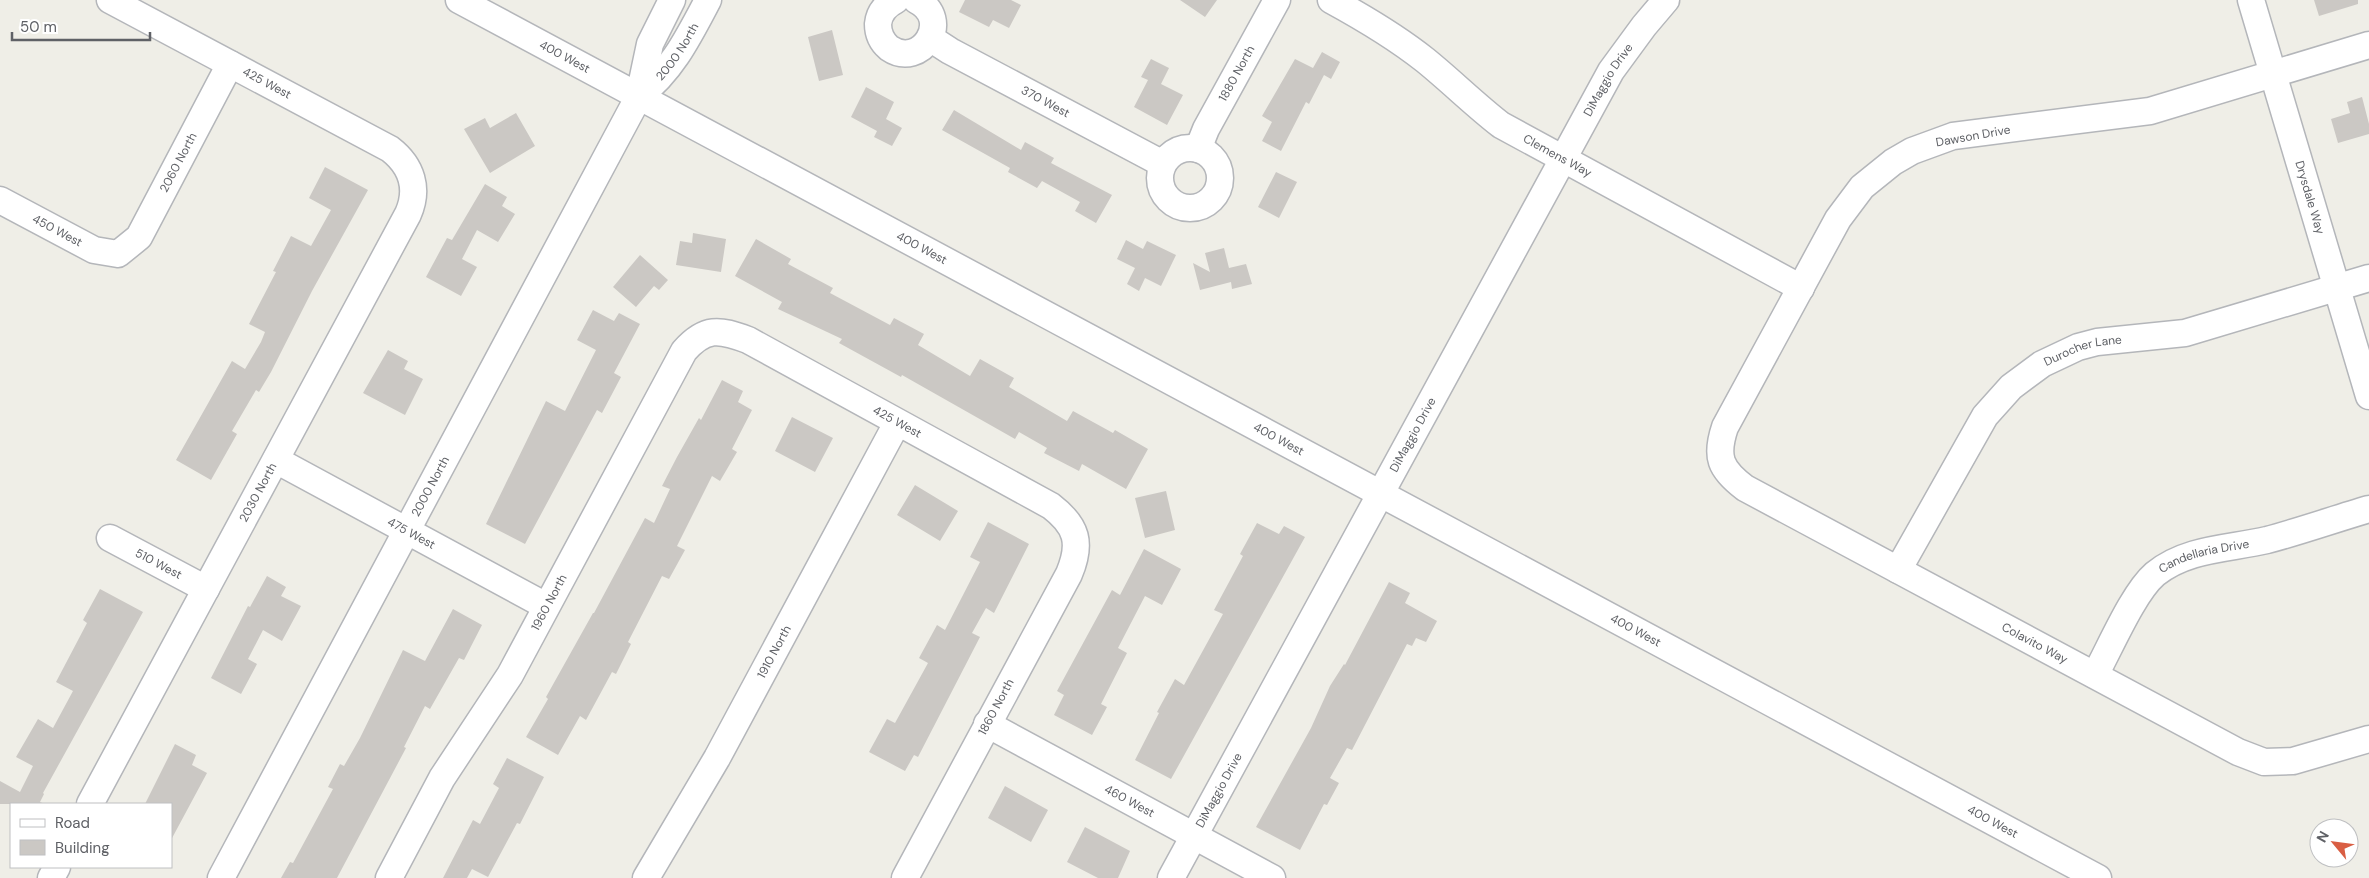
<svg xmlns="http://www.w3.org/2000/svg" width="2369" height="878" font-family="'DM Sans',sans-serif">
	<rect width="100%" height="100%" fill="#efeee7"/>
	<path fill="#cbc8c4" d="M965,0H1011L1021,5L1009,28L993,20L989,27L959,12Z
		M1180,0H1217L1205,17Z
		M2314,0H2358V4L2319,16Z
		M832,30L843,75L819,81L808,37Z
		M1322,52L1340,62L1331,79L1324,75L1309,104L1306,102L1281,151L1262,141L1272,122L1262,116L1295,59L1313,68Z
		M1151,59L1169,68L1161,84L1183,95L1167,125L1134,107L1148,80L1141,77Z
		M866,87L894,102L886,119L902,128L892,146L874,137L877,131L851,117Z
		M2362,97L2369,124V134L2338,143L2331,119L2350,113L2347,102Z
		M954,110L1021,150L1025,142L1054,158L1051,163L1112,195L1096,223L1075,211L1080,202L1042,181L1037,188L1008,172L1010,168L942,130Z
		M516,113L535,146L490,173L464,129L485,118L490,128Z
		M325,167L368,190L312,291L271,372L259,392L256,390L232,431L237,434L211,480L176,460L232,361L245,369L261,342L265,332L249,324L276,272L273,271L291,236L311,246L331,210L309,198Z
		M1276,172L1297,182L1279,218L1258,207Z
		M485,184L507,197L502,206L515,214L498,242L477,230L462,259L477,267L461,296L426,277L447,238L452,240Z
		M693,233L726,239L721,272L676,265L680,241L692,243Z
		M756,239L791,259L788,264L833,288L830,293L890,325L894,318L924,334L918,345L970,376L980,359L1014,378L1009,387L1067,421L1073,411L1113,433L1115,430L1148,449L1126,489L1082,464L1079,471L1044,453L1047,448L1019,432L1015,439L902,375L901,377L839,343L842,339L778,309L782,302L735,276Z
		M1126,240L1143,249L1147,241L1176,255L1161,286L1145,278L1139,291L1127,284L1135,268L1117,259Z
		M1224,248L1229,268L1246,264L1252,284L1232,289L1231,282L1200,290L1193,263L1210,272L1205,253Z
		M640,255L668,280L659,290L654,286L636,307L613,287Z
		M593,310L614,321L619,313L640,324L614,373L621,377L602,413L597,410L525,544L486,524L546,401L565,411L596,350L577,340Z
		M388,350L408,361L404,369L423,379L405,415L363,393Z
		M722,380L743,391L738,402L752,410L732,449L737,452L720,481L712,476L677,546L685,550L669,579L662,576L628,642L631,644L616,674L612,672L586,720L580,716L558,755L526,737L548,699L546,697L593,613H594L645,518L654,523L670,489L662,486L677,457L699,418L701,420Z
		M792,417L833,438L815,472L775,451Z
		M915,485L958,511L940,541L897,515Z
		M1166,491L1175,530L1145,538L1135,498Z
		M988,522L1029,544L994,613L986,608L972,633L980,637L918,757L914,755L905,771L869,752L887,719L895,723L928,663L919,658L937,625L945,630L980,562L970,557Z
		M1257,523L1279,534L1284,526L1305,537L1171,779L1135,760L1159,713L1157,712L1175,679L1184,685L1223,614L1214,610L1243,556L1240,554Z
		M1144,549L1181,569L1162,605L1145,596L1118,648L1127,653L1101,704L1107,707L1092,735L1054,715L1064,695L1057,691L1112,590L1120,595Z
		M267,576L286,587L281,596L301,606L282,641L263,630L248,659L257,664L241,694L211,678L248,606L250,607Z
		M1389,582L1410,593L1405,603L1437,621L1426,642L1416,638L1412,646L1407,644L1352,750L1347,748L1330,778L1339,783L1327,805L1324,804L1300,850L1256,827L1311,728L1330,686L1344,664L1345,665Z
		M100,589L143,612L43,793L44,794L40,802L45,804H0V781L20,792L33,766L16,757L38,719L53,728L73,691L56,682L87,623L83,620Z
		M453,609L482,625L464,660L459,658L430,709L425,706L404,747L406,748L337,878H281L290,862L293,863L333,789L328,787L340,764L344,766L360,738L403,650L425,661Z
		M175,744L196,755L192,765L207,773L171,840V804H145Z
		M507,758L544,777L520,824L517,823L488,877L472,869L467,878H443L473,820L480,824L499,788L493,784Z
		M1005,786L1048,810L1031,842L988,818Z
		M1085,827L1130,851L1118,878H1098L1067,862Z"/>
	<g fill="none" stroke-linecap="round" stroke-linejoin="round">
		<defs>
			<g id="minor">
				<path id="s1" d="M459,0L2098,878"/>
				<path d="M896,0C886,5 879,13 878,24C878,33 882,42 889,48C921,70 954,19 916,0"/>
				<path id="s2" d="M1331,0C1364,18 1396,37 1425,60C1451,81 1475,105 1501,125L1801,288"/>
				<path id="s3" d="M2251,0L2369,396"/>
				<path id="s4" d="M930,38L950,51L1163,164"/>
				<path id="s5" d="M2369,45L2150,111L1953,136L1912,151L1893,162L1862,187L1838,219L1725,427C1715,457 1720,469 1745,488L2238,752L2264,762L2293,761L2369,739"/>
				<path id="s6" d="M639,96C672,71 689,36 708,0"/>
				<circle cx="1190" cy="178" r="30"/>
				<path id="s7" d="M1198,149L1206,129L1277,0"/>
				<path id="s8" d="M0,200L94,250L118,254L139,237L230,64"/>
				<path id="s9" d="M276,460L546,606"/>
				<path id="s10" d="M110,538L206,589"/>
				<path id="s11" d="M1898,570L1985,416L2011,387L2042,364L2078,347L2097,342L2185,333L2369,278"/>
				<path id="s12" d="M2095,675C2110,648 2133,593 2155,574C2187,548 2229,549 2267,540C2301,531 2335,519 2369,509"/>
				<path id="s13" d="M987,724L1272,878"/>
				<path id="s14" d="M90,804L408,214C419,189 412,166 390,149L110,0"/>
				<path d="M51,878L57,867"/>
				<path id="s15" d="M221,878L639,96L650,44L672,0"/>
				<path id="s16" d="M389,878L442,778L510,675L684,351C705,327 719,329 748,340L1051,506C1077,526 1082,543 1069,574L905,878"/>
				<path id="s17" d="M646,878L717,758L897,423"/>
				<path id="s18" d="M1171,878L1611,71L1644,26L1666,0"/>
			</g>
		</defs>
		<use href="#minor" stroke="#b4b6ba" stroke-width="29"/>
		<use href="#minor" stroke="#fff" stroke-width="26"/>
	</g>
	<g text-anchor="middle" stroke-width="4" stroke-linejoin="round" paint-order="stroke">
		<g font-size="12" fill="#5f6166" stroke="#fff">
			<text dy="4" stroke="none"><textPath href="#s6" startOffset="59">2000 North</textPath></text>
			<text dy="4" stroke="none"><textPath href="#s1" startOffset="120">400 West</textPath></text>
			<text dy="4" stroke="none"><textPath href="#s7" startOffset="85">1880 North</textPath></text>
			<text dy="4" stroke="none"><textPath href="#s18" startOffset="910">DiMaggio Drive</textPath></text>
			<text transform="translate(267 83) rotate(28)" y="4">425 West</text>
			<text dy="4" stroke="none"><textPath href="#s4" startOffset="132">370 West</textPath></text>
			<text transform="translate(1973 136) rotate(-10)" y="4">Dawson Drive</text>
			<text dy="4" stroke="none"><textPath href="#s2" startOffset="276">Clemens Way</textPath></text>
			<text dy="4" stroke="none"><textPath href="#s8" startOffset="242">2060 North</textPath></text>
			<text dy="4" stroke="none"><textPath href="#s3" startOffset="206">Drysdale Way</textPath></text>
			<text dy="4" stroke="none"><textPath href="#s8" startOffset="65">450 West</textPath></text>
			<text dy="4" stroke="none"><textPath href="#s1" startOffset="525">400 West</textPath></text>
			<text dy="4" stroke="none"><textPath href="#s11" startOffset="298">Durocher Lane</textPath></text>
			<text dy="4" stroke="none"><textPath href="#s16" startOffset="846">425 West</textPath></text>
			<text dy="4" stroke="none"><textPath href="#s18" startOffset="505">DiMaggio Drive</textPath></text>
			<text dy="4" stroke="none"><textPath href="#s1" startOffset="930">400 West</textPath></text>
			<text dy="4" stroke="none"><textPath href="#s15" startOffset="444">2000 North</textPath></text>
			<text dy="4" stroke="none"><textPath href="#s14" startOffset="354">2030 North</textPath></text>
			<text dy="4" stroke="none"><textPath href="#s9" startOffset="154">475 West</textPath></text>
			<text dy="4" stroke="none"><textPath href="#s12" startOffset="171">Candellaria Drive</textPath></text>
			<text dy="4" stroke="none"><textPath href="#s10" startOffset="55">510 West</textPath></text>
			<text dy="4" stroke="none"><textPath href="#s16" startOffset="319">1960 North</textPath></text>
			<text dy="4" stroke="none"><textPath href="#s1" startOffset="1335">400 West</textPath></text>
			<text dy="4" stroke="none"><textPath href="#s5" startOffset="1209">Colavito Way</textPath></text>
			<text dy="4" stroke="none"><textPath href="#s17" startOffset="260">1910 North</textPath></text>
			<text transform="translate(996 707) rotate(-62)" y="4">1860 North</text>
			<text dy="4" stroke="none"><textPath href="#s18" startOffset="100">DiMaggio Drive</textPath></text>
			<text dy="4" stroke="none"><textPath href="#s13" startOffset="162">460 West</textPath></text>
			<text dy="4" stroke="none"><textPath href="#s1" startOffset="1740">400 West</textPath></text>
		</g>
	</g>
	<rect x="10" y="803" width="162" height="65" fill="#ffffff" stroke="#bfc0c2"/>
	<rect x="20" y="819" width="25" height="8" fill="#ffffff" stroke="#bfc0c2"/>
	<text x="55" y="828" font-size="15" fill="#5f6166">Road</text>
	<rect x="20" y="840" width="25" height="15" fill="#cbc8c4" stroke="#bfc0c2"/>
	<text x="55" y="853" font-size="15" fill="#5f6166">Building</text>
	<g transform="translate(2334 843) rotate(299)"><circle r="24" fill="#ffffff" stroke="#bfc0c2"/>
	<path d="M0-4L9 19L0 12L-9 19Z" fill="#d95e43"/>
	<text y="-8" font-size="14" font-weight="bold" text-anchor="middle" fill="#5f6166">N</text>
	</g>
	<path d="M12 32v8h138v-8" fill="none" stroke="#5f6166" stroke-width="2.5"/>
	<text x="20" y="32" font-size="15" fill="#5f6166" stroke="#ffffff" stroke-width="4" paint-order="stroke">50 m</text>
</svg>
